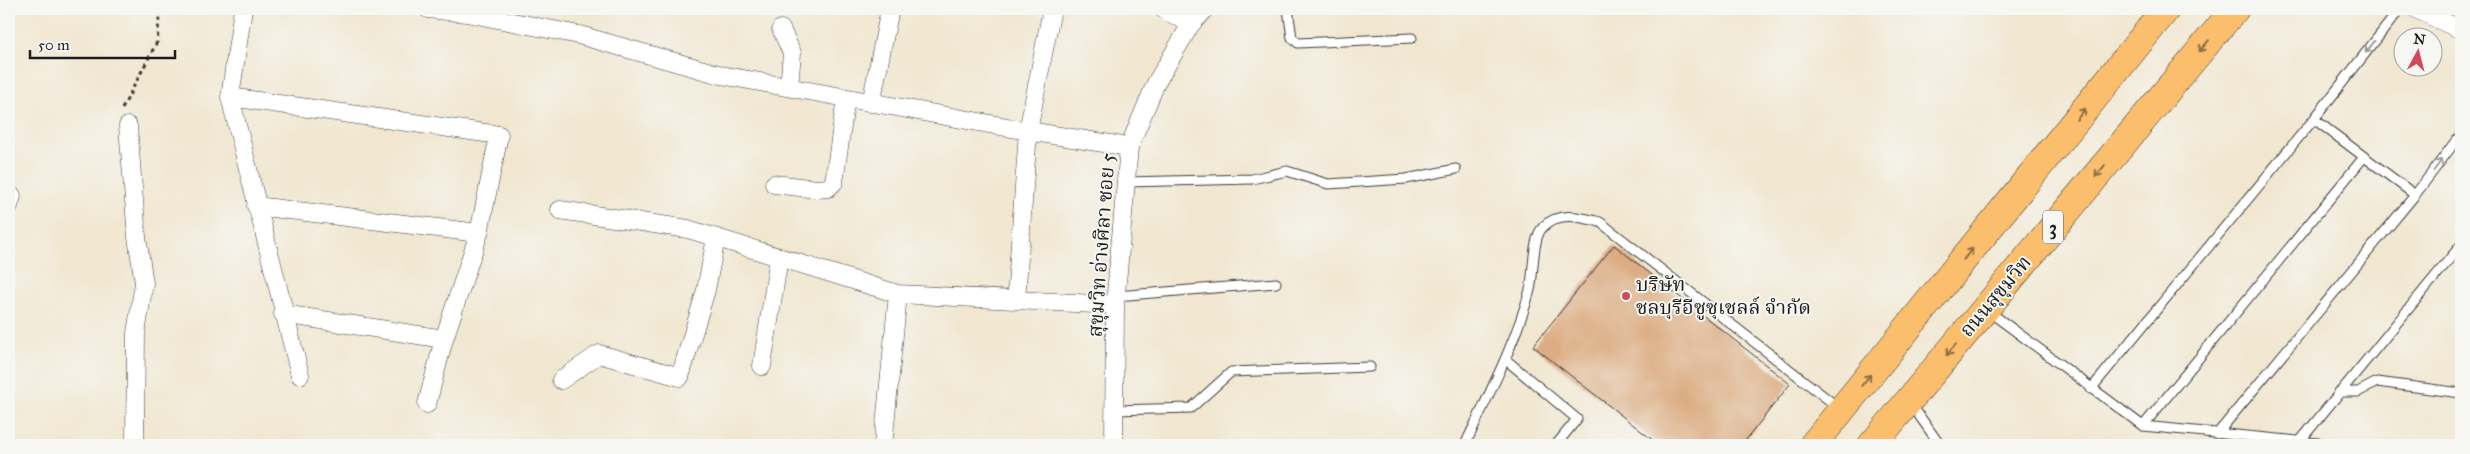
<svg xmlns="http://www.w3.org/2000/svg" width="2470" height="454" font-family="'IM FELL Great Primer','Noto Serif Thai',serif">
	<rect width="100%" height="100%" fill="#f6f6f2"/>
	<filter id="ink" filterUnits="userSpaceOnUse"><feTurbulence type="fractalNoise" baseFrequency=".02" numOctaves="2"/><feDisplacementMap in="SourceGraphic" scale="10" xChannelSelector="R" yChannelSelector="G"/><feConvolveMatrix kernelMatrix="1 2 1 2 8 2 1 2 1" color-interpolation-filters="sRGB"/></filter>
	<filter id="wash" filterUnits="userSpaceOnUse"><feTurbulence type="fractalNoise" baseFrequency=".0096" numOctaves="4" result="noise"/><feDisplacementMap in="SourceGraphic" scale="20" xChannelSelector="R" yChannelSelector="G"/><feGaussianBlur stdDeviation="1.12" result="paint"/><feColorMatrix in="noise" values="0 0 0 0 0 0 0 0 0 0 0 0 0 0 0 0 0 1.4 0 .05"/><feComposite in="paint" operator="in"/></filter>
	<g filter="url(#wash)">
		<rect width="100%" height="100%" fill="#f1e7d1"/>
		<g id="blocks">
			<path fill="#dcad84" d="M1614,245L1790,384L1742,445H1659L1533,346Z"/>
		</g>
	</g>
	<g filter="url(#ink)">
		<use href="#blocks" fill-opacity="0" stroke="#3c3a37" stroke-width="1"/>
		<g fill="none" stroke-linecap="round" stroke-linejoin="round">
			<defs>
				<path id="service" d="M1288,9L1292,38L1298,43L1412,38
					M2314,119L2415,195
					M1126,182L1252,179L1287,171L1328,184L1406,179L1456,169
					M1116,296L1276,283
					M1987,310L2143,426L2339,445
					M1505,359L1577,419L1556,445
					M2091,389L2314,119L2400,9
					M2339,392H2358L2377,382L2461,393
					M1911,404L1940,445
					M1114,410L1191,408L1231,372L1370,367
					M2143,426L2364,157
					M2217,434L2415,195L2461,134
					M2300,441L2461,245
					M1465,445C1489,394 1515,344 1530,290C1534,274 1532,237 1543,227C1559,211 1580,217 1600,222L1839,408"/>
				<path id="minor" d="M243,9L230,97L300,375
					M428,9L467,13L579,35L721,75L1028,131L1129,147
					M1163,9L1191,24
					M2416,9L2461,30
					M781,29L792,53L789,87
					M230,97L499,135L479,233L444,339L427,404
					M871,103L890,9
					M128,126L137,237L144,283L136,333L135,445
					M774,184L817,189L828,188L834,182L846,98
					M9,206L12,196
					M256,206L479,233
					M560,210L688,229L898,294L1115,305
					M1016,300L1028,131L1052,9
					M283,314L444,339
					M762,366L779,257
					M561,380L599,354L680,377L706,290L716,238
					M883,445L898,294
					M1114,445L1115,305L1129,147L1156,83L1191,24L1205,9"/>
				<path id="trunk" d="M1813,445L2166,9
					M1872,445L2235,9"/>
			</defs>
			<use href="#service" stroke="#3c3a37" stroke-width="11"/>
			<use href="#minor" stroke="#3c3a37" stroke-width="19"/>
			<use href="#trunk" stroke="#3c3a37" stroke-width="29"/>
			<path stroke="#3c3a37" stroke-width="3" stroke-dasharray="4 4" stroke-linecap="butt" d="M122,109L157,42L160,9"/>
			<use href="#service" stroke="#fff" stroke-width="9"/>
			<use href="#minor" stroke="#fff" stroke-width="18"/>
			<use href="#trunk" stroke="#fabe6d" stroke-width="28"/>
		</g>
		<defs><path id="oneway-shaft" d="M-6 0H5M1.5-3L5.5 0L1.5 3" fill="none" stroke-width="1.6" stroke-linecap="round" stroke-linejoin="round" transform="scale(1.25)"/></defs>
		<g stroke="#8b6d44">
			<use href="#oneway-shaft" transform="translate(2204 46) rotate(130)"/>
			<use href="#oneway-shaft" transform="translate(2081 114) rotate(-51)"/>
			<use href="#oneway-shaft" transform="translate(2100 171) rotate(130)"/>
			<use href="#oneway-shaft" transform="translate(1968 254) rotate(-51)"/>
			<use href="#oneway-shaft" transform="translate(1951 350) rotate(130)"/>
			<use href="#oneway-shaft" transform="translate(1866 380) rotate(-51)"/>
		</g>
		<g stroke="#999">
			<use href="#oneway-shaft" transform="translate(2370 47) rotate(128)"/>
			<use href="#oneway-shaft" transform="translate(2438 165) rotate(-53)"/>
		</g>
	</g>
	<circle fill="#d1495b" stroke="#f6f6f2" stroke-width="2" cx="1626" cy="296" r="5"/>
	<g text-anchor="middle" stroke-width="4" stroke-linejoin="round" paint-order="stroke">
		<rect fill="#f6f6f2" stroke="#5d5d5c" stroke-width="1" x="2043" y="210.5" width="20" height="33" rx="4"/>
		<g font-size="19" font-weight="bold" fill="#1c1c1c">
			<text x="2053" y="234">3</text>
		</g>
		<g font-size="20" fill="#1c1c1c" stroke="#f6f6f2">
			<text transform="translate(1101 245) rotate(-86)" y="7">สุขุมวิท อ่างศิลา ซอย 5</text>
			<text transform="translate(1995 296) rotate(-50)" y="7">ถนนสุขุมวิท</text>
		</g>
		<g font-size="20" fill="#1c1c1c" stroke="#f6f6f2" text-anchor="start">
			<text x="1636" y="291">บริษัท<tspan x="1636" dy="23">ชลบุรีอีซูซุเชลล์ จำกัด</tspan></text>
		</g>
	</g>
	<rect width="2470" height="454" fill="none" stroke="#f6f6f2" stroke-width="30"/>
	<g transform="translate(2418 52) rotate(7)"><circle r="24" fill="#f6f6f2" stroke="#9f9f9c"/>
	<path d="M0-4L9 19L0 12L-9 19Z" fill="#d1495b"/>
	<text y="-8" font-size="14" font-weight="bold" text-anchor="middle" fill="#1c1c1c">N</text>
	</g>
	<path d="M30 50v8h145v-8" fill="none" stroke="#1c1c1c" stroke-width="2.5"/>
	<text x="38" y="50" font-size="15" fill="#1c1c1c" stroke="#f6f6f2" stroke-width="4" paint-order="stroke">50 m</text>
</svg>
